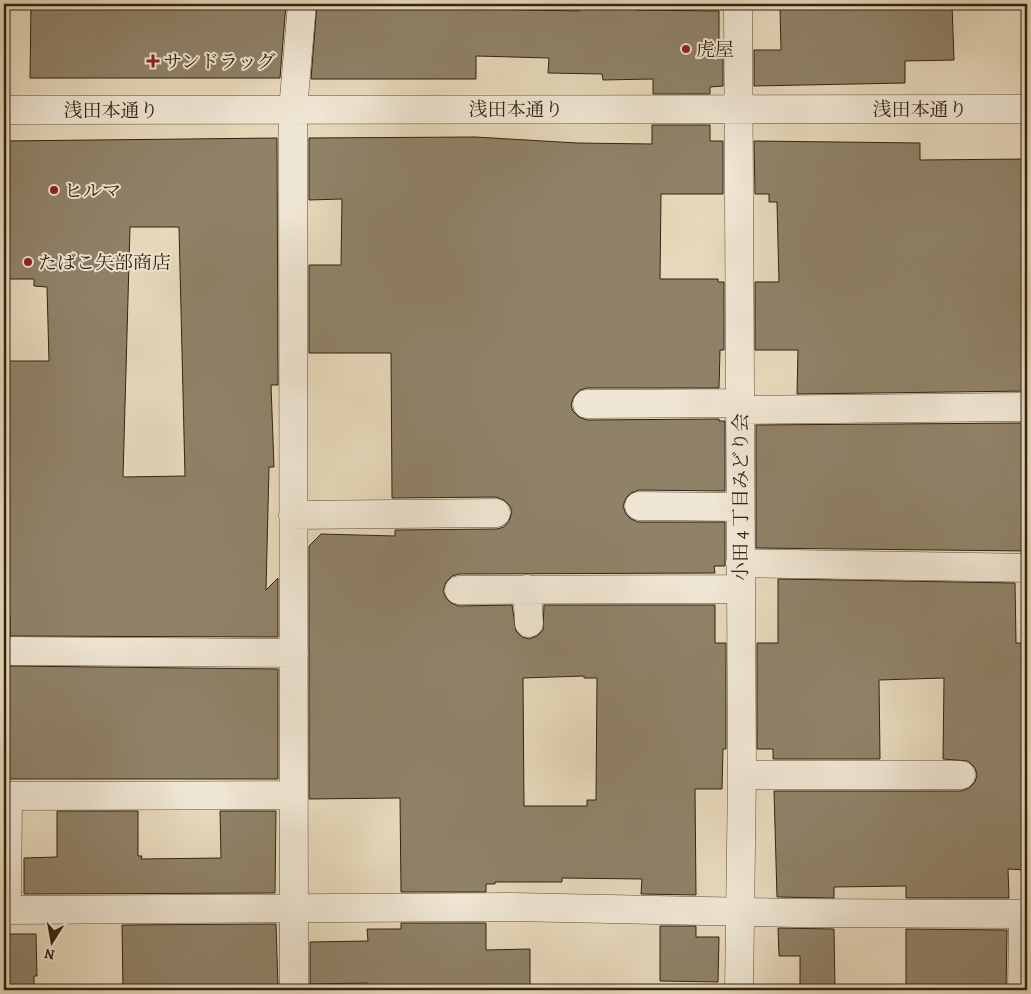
<svg xmlns="http://www.w3.org/2000/svg" width="1031" height="994" font-family="Alegreya,'Noto Serif JP',serif">
	<rect width="100%" height="100%" fill="#e7d9bb"/>
	<filter id="stains"><feTurbulence type="fractalNoise" baseFrequency=".004" numOctaves="4"/><feColorMatrix values="0 0 0 0 .2 0 0 0 0 .09 0 0 0 0 .02 0 0 0 .5 -.17"/></filter>
	<radialGradient id="worn" r=".72"><stop offset=".6" stop-color="#630" stop-opacity="0"/><stop offset="1" stop-color="#630" stop-opacity=".3"/></radialGradient>
	<path fill="#908269" stroke="#312311" fill-rule="evenodd" d="M31,4H286L280,78H30Z
		M317,4H476V9L579,11V4H636V10L719,11V50H723V86L710,87V94H653V79L603,80L602,74L548,73L549,58L476,56V79H311Z
		M831,4H952L954,60L905,61V83L754,86V50H781L780,6H831Z
		M652,125H710V141H723V194H661L660,279H718V282H724V350H720L719,388H587L580,390L574,396L571,405L573,411L579,417L587,420L719,419V421H725V491L639,490L631,493L626,498L623,506L626,514L631,519L638,522H725V566H714L715,573L459,574L452,576L446,582L443,591L446,598L451,603L459,606L512,605L516,631L522,637L529,639L537,636L543,630L544,605H715V643H726V749H723L722,789H695L696,895L641,894L642,879L562,878V882H495V884H486V892H401L400,798L309,799V546L321,534L395,536V530L497,529L504,527L509,521L512,512L510,506L504,500L496,497L392,498L391,353H309V265H341L342,199L309,200V138L475,137L577,143L652,144ZM584,676V678H597L596,800H587V806H524L523,678Z
		M277,138L278,385H271L274,467H269L266,590L278,578V637L10,636V616H4V361H49L47,287L34,286V279H4V141ZM130,227H179L185,476L123,477Z
		M754,141L920,143V160L1027,159L1025,358H1027V391L797,394L798,350H755V282H779L777,202H769V194H755Z
		M1027,423V551L756,548V425Z
		M778,579L1015,583L1016,643H1027V870L1008,869L1009,898H906V886L834,887V898L777,897L774,791H961L969,788L975,782L977,775L975,768L968,761L943,759L944,678L879,680L880,759H773V749H757V643H778Z
		M9,666L278,669V779H4V693H9Z
		M57,811H138V856H142L141,859L221,858L220,811H276L275,893L24,894V858L57,857Z
		M401,923H486V950L530,949V990H375V986H368V983L310,984V942L368,941L367,929H401Z
		M276,924L278,985H272V990H123L122,925Z
		M660,926H696V937H719L718,982L660,981Z
		M778,928L834,929L835,990H800V956H779Z
		M906,929L1007,930L1006,990H906Z
		M4,934H36L37,976H34V990H4Z"/>
	<g fill="none" stroke-linecap="round" stroke-linejoin="round">
		<defs>
			<path id="minor" d="M738,4L742,775L739,990
				M4,110L1027,109
				M587,404L740,403
				M741,410L1027,407
				M639,506L740,507
				M293,515L496,513
				M740,563L1027,568
				M527,589L529,623
				M459,590L740,589
				M13,651L294,653
				M742,775H961
				M4,910L513,907L797,913L1027,914
				M7,910L8,796L293,795
				M294,990L293,110L302,4
				M1022,990L1023,914"/>
		</defs>
		<use href="#minor" stroke="#5e503c" stroke-width="29"/>
		<use href="#minor" stroke="#efe6d3" stroke-width="28"/>
	</g>
	<g fill="#8f2418" stroke="#efe6d3" stroke-width="2">
		<circle cx="686" cy="49" r="5"/>
		<path d="M150.5 53.5h5v5h5v5h-5v5h-5v-5h-5v-5h5z"/>
		<circle cx="54" cy="190" r="5"/>
		<circle cx="28" cy="262" r="5"/>
	</g>
	<g text-anchor="middle" stroke-width="4" stroke-linejoin="round" paint-order="stroke">
		<g font-size="19" fill="#312311" stroke="#efe6d3" text-anchor="start">
			<text x="696" y="56">虎屋</text>
			<text x="163" y="68">サンドラッグ</text>
			<text x="64" y="197">ヒルマ</text>
			<text x="38" y="269">たばこ矢部商店</text>
		</g>
		<g font-size="19" fill="#312311" stroke="#efe6d3">
			<text x="516" y="116">浅田本通り</text>
			<text x="920" y="116">浅田本通り</text>
			<text x="111" y="117">浅田本通り</text>
			<text transform="translate(740 497) rotate(-90)" y="7">小田 4 丁目みどり会</text>
		</g>
	</g>
	<rect width="1031" height="994" fill="none" stroke="#e7d9bb" stroke-width="20"/>
	<rect x="5" y="5" width="1021" height="984" fill="none" stroke="#312311" stroke-width="2.5"/>
	<rect x="10" y="10" width="1011" height="974" fill="none" stroke="#312311"/>
	<g transform="translate(52 942) rotate(191)" stroke="#efe6d3" stroke-width="4" paint-order="stroke">
	<path d="M0-4L9 19L0 12L-9 19Z" fill="#312311"/>
	<text y="-8" font-size="14" font-weight="bold" text-anchor="middle" fill="#312311">N</text>
	</g>
	<rect width="100%" height="100%" filter="url(#stains)"/>
	<rect width="100%" height="100%" fill="url(#worn)"/>
</svg>
